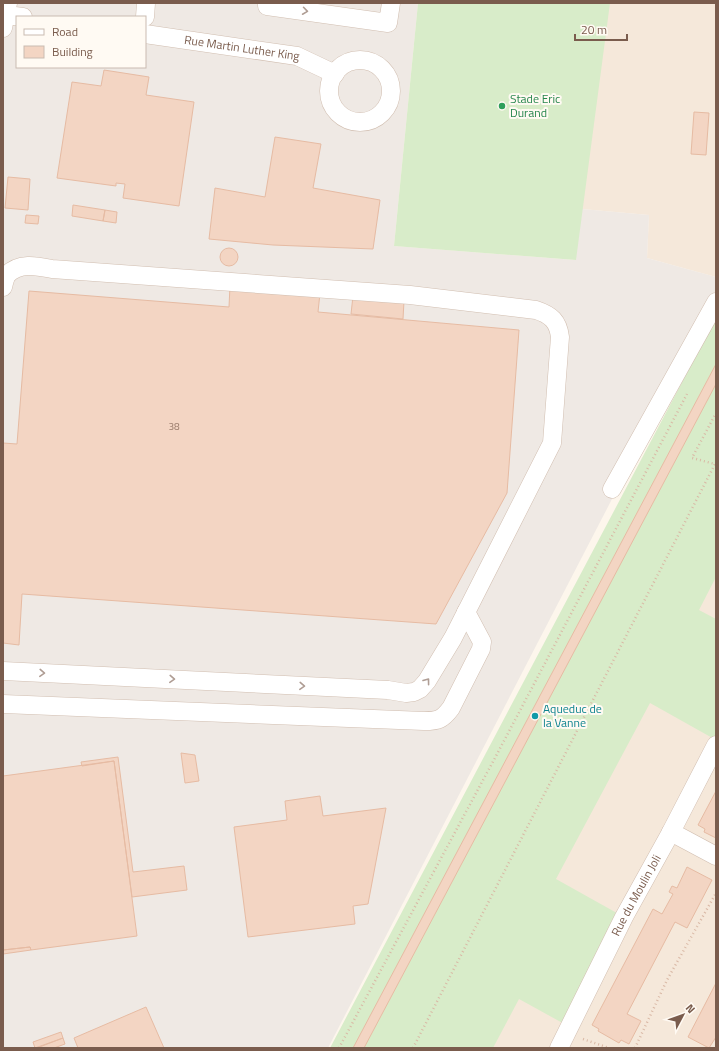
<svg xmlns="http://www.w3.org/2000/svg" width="719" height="1051" font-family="'Titillium Web',sans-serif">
	<rect width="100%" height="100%" fill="#fdf6ec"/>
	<path fill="#f5e8da" d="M418,3H716V277L647,258L649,215L582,209L576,260Z
		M716,425V1048H386Z"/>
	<path fill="#efe9e4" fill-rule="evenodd" d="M3,3H418L394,246L575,260L582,209L649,215L647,258L716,277V298L328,1048H3ZM17,17H145V67H17Z"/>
	<path fill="#d8ecc9" d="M418,3H610L576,260L394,246Z
		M716,318V577L699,610L716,619V740L650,703L556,879L624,917L568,1026L519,999L493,1048H330Z"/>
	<path fill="#f3d5c3" stroke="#e6bba3" d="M104,70L149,77L146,95L194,102L179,206L123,198L125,184L116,183V186L57,178L72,82L101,86Z
		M694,112L709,113L706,155L691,154Z
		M275,137L321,144L313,188L380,200L373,249L273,245L209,239L215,188L265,197Z
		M8,177L30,179L28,210L5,208Z
		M73,205L105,210L103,221L72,216Z
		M105,210L117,212L116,223L103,221Z
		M26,215L39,216L38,224L25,223Z
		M220 257a9 9 0 1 1 18 0a9 9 0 1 1-18 0Z
		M230,286L320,293L318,312L519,330L507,493L436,624L22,594L19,645L3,643V443L17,444L29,291L229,307Z
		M353,296L404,301L403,319L351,314Z
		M716,364V384L364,1048H353Z
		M181,753L195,755L199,781L185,783Z
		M118,757L133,872L184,866L187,890L132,897L114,761L82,766L81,762Z
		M114,761L137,936L31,950L30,947L3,950V776Z
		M716,791V838L704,832L705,829L698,825Z
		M320,796L323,816L386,808L368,904L353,906L355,924L248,937L234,827L287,820L285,801Z
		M687,867L712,880L687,928L675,922L627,1014L641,1021L629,1044L621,1040L619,1043L598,1031L599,1029L592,1025L653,909L662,914L673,894L669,892L672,886L677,888Z
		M30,947L31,950L3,954V950Z
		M716,983V1037L709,1048L688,1037Z
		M146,1007L164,1048H78L74,1038Z
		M61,1032L63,1038L35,1048L33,1042Z
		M63,1038L65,1044L54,1048H37Z"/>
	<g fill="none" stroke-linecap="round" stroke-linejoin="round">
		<defs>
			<g id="minor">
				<path d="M267,3V6L388,23L391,3"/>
				<path d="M6,15L23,17"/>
				<path d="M145,17L146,3"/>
				<path d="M3,28L8,3"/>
				<path id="s1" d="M145,34L297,56L335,74"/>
				<circle cx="360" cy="91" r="31"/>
				<path d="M3,287C4,283 5,278 7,275C19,262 37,266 52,269L410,295L536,310C551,315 558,321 560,337L552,443L453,638L427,681L420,689L414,692L406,693L388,690L3,671"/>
				<path d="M612,489L716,302"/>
				<path d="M3,704L424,721C438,721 442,720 451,708L481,649L482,642L466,612"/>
				<path d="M671,832L716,856"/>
				<path id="s2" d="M559,1048L624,917L671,832L716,745"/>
			</g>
		</defs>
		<use href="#minor" stroke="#d1beb0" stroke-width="19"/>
		<path stroke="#d9b8a5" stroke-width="2.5" stroke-dasharray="1 3" stroke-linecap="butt" d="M583,1039L609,1048
			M339,1048L496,756L687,394
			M413,1048L715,464L692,458L716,413
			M635,1048L667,980L716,893"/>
		<use href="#minor" stroke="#fff" stroke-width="18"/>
	</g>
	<defs><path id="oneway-chevron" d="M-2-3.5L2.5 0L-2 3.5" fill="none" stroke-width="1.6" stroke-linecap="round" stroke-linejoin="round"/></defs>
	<g stroke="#af9d94">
		<use href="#oneway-chevron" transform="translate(305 11) rotate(8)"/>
		<use href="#oneway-chevron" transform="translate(42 673) rotate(3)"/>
		<use href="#oneway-chevron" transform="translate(172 679) rotate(3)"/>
		<use href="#oneway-chevron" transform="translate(427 681) rotate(-53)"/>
		<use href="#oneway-chevron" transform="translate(302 686) rotate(3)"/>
	</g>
	<circle fill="#2e9e5b" stroke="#fffaf3" stroke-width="1.5" cx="502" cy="106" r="4"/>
	<circle fill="#0f9aa8" stroke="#fffaf3" stroke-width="1.5" cx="535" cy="716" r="4"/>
	<g text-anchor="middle" stroke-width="4" stroke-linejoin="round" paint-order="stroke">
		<g font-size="10" fill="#987a6a">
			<text x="174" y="430">38</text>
		</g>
		<g font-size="12" fill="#7a5c4d" stroke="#fffaf3">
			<text dy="4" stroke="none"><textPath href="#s1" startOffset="98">Rue Martin Luther King</textPath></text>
			<text dy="4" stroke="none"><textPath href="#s2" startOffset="171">Rue du Moulin Joli</textPath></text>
		</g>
		<g font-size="12" fill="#27864d" stroke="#fffaf3" text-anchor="start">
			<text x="510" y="103">Stade Eric<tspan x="510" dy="14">Durand</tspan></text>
		</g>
		<g font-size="12" fill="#0d838f" stroke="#fffaf3" text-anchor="start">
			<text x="543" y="713">Aqueduc de<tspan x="543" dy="14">la Vanne</tspan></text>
		</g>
	</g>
	<rect width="719" height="1051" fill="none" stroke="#7a5c4d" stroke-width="8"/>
	<rect x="16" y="16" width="130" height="52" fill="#fffaf3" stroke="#cabbb1"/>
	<rect x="24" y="29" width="20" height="6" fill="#ffffff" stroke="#cabbb1"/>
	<text x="52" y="36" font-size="12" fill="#7a5c4d">Road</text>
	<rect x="24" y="46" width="20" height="12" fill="#f3d5c3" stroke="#cabbb1"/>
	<text x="52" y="56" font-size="12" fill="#7a5c4d">Building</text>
	<g transform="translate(683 1015) rotate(49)" stroke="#fffaf3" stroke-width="3" paint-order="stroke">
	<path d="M0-3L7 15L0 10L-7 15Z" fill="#7a5c4d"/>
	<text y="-6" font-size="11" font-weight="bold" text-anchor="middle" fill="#7a5c4d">N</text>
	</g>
	<path d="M575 34v6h52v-6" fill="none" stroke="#7a5c4d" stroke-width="2"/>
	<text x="581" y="34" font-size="12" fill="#7a5c4d" stroke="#fffaf3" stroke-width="3" paint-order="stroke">20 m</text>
</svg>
